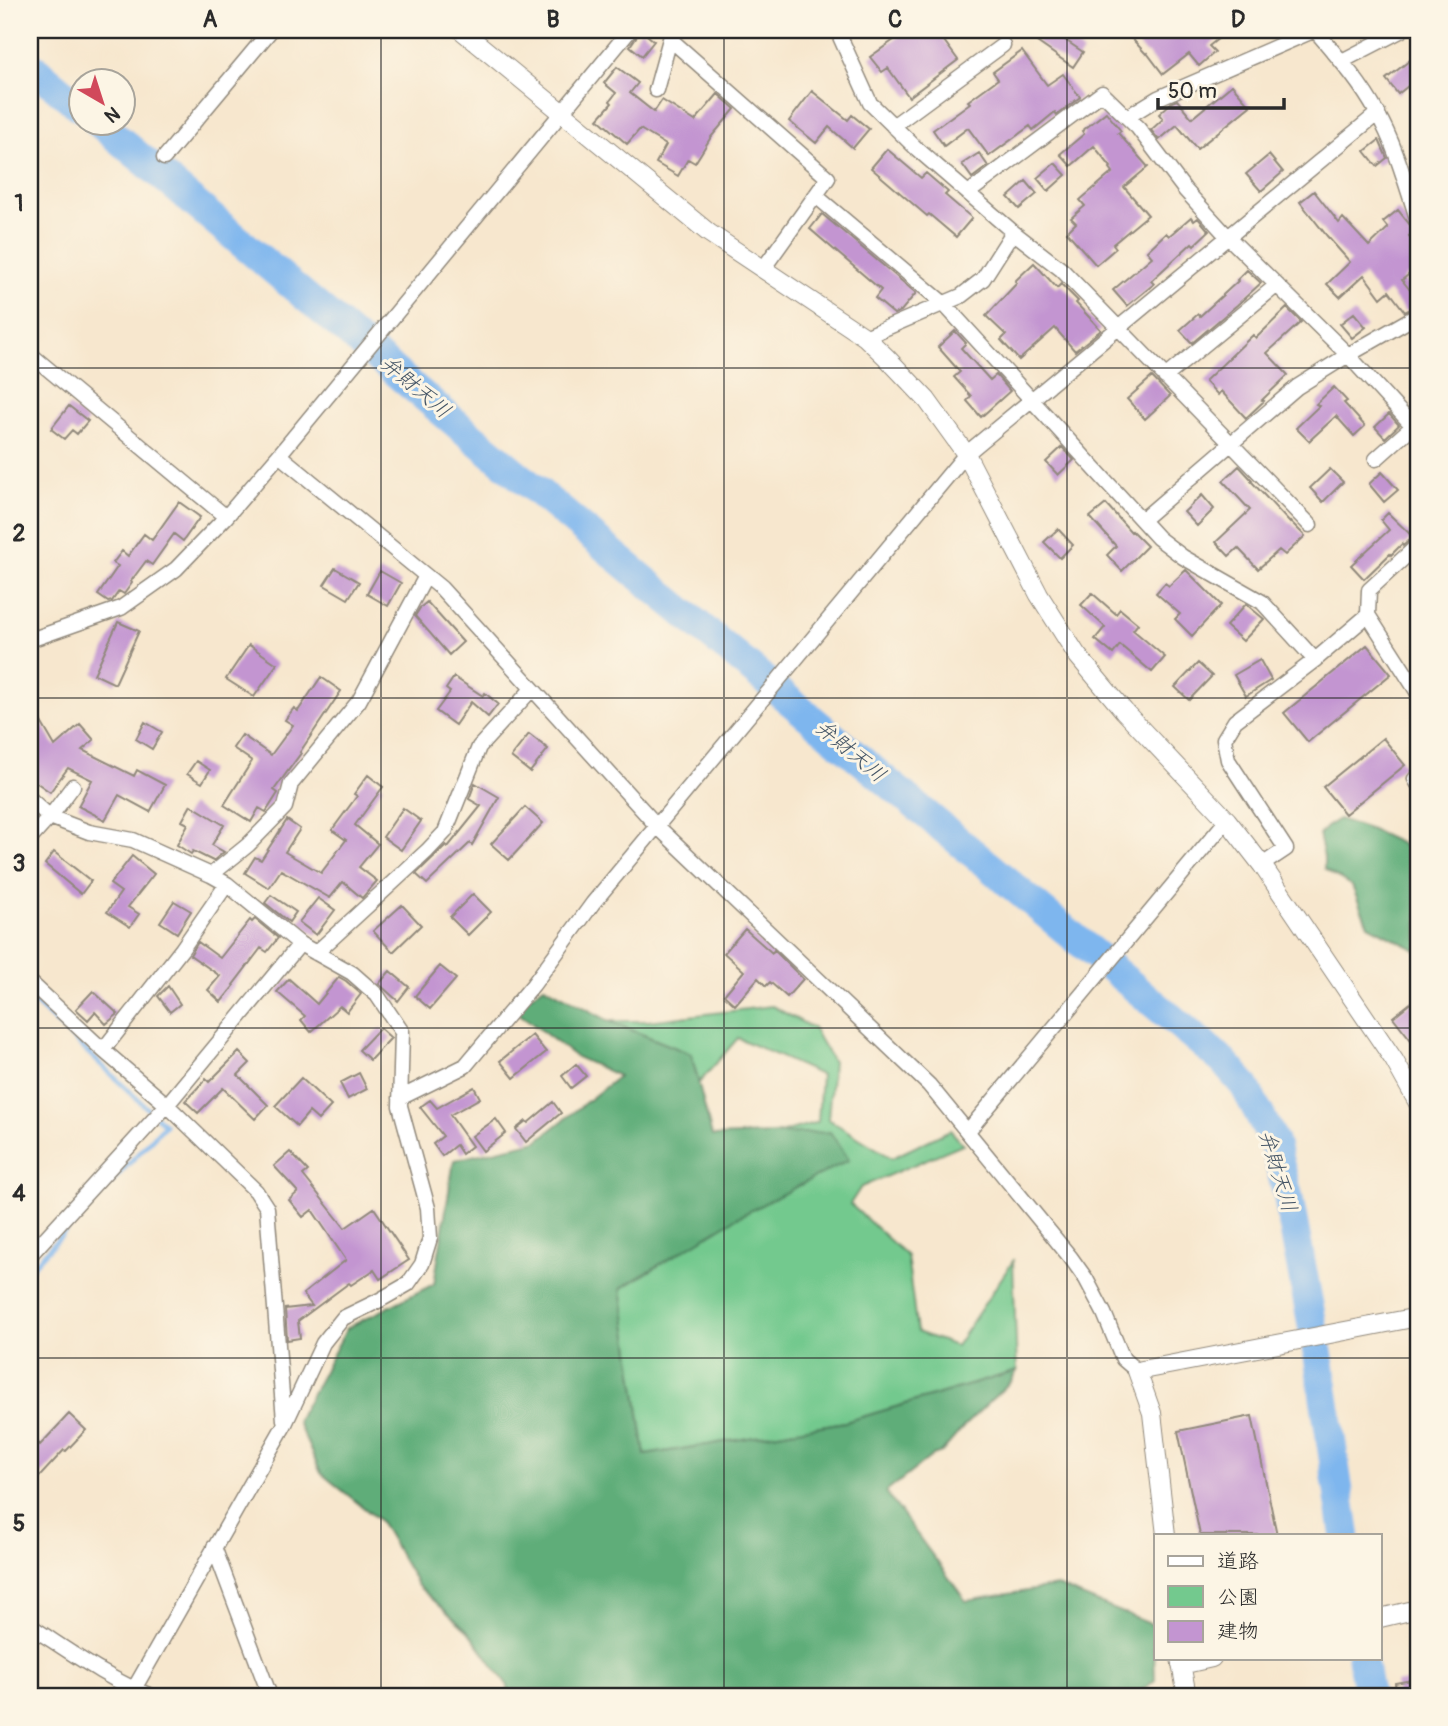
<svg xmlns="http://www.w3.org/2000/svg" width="1448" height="1726" font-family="Pangolin,'Klee One',sans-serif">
	<rect width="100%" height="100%" fill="#fcf5e5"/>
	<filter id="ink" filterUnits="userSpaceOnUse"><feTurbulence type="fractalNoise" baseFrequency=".0143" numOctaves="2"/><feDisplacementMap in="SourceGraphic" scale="14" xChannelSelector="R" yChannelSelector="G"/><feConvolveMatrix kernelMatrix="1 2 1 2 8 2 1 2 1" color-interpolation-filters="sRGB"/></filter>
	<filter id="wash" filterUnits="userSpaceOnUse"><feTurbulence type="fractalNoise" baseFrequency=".00686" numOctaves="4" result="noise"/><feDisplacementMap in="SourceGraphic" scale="28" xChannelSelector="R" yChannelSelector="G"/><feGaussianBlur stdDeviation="1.57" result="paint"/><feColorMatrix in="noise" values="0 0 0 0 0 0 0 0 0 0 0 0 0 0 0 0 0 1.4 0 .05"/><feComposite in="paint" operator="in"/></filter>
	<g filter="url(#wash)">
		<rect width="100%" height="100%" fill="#f7e7ce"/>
		<path fill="#73c98e" stroke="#4f7a5c" stroke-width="2" d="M772,1006L813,1028L833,1062L828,1119L892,1158L950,1130L963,1144L861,1187L850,1204L907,1256L917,1332L956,1346L1013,1261L1017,1371L845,1422L645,1455L621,1289L725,1224L695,1157L818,1122L821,1075L738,1038L699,1083L691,1054L609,1021H648Z"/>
		<path fill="#5ead79" stroke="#446c52" stroke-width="2" d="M1339,819L1372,830L1402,844L1418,863V951L1368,925L1352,886L1324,869V857L1319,835L1326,827Z
			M544,986L609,1021L691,1054L712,1136L830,1132L849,1160L738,1217L621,1288L645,1455L845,1422L1017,1371L1011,1381L965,1425L942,1452L933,1455L886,1492L966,1601L1057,1586L1153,1625L1155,1680L1135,1696H508V1686L468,1631L418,1586L380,1521L321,1473L297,1421L347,1328L434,1284L454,1160L537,1141L619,1076L576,1057L513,1009Z"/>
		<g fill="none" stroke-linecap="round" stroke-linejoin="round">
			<path stroke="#7eb6ee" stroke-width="5" d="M30,998L165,1125L30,1269"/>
			<path stroke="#7eb6ee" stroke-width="30" d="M30,65L80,107
				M98,122L464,430L1223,1061L1244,1085L1273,1140L1288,1196L1319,1360L1345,1535
				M1362,1658L1369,1696"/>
		</g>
		<g id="blocks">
			<path fill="#c395d1" d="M641,30L654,41L642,56L630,46Z
				M908,30H936L958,60L909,97L888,68L882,72L870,57Z
				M1045,30H1050L1083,52L1073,67L1037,42Z
				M1124,30H1229L1209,46L1215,52L1199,66L1189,54L1163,74L1147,53L1146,54Z
				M1022,51L1047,85L1063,74L1080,97L1057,115L1055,112L1033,130L1030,126L989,156L968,128L944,146L933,130L970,103L968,101L998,79L993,72Z
				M1418,54V78L1398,94L1386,79Z
				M617,67L638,83L630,93L654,112L662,100L695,121L718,94L735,109L711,137L695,163L688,159L678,176L656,163L666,145L640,129L627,144L598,119L612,103L610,101L616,93L604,83Z
				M1232,85L1250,106L1197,149L1177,125L1159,140L1151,130L1163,119L1159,114L1172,102L1177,100L1192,118Z
				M812,91L848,120L852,115L869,129L853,148L829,127L816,143L789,121Z
				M1106,112L1121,131L1118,133L1148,167L1124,187L1148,215L1113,244L1116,248L1096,265L1067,232L1076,223L1071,218L1085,206L1080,200L1113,172L1110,168L1111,167L1094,146L1071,166L1060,154L1084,134L1082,131Z
				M1379,140L1387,158L1377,166L1365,151Z
				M887,149L921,178L926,173L948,192L945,195L972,218L956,237L929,214L927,216L871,168Z
				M979,153L988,166L972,178L962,164Z
				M1269,155L1283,172L1261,191L1246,174Z
				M1055,163L1066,175L1048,191L1037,178Z
				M1026,181L1037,194L1019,209L1008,197Z
				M1314,191L1339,223L1343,218L1369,246L1388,228L1383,222L1398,210L1415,231L1409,236L1418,249V267L1402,280L1418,300V305L1405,312L1389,291L1381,298L1364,275L1340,297L1327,284L1350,262L1327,236L1300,202Z
				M822,214L916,293L901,311L894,314L875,298L881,290L810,229Z
				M1191,217L1194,221L1198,218L1209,231L1194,245L1192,243L1151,281L1154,284L1127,306L1113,290L1152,257L1147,251L1166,233L1169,236Z
				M1034,263L1057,288L1061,284L1078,301L1076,303L1101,330L1075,351L1055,328L1019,360L1001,340L1006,335L986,316L1017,283L1015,281Z
				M1247,270L1261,283L1237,305L1192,343L1180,330L1198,314L1200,316L1238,281L1237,280Z
				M1287,308L1301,322L1267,353L1288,375L1262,400L1264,401L1246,418L1221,391L1218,395L1205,381L1253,335L1256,338Z
				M1354,313L1366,327L1352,338L1340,324Z
				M955,331L966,343L961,348L990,380L996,375L1010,391L981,417L967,401L971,396L954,377L960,372L938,347Z
				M1152,377L1170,396L1145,419L1127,399Z
				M1334,387L1347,401L1344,403L1365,426L1354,436L1336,416L1309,441L1296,428L1319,406L1316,404Z
				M69,406L88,421L77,434L72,430L64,439L51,429Z
				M1389,414L1399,425L1385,438L1375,427Z
				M1062,447L1074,460L1058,475L1046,462Z
				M1239,466L1252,480L1251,481L1290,523L1291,522L1305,536L1285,555L1279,550L1258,569L1238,548L1229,556L1216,542L1250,510L1223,481Z
				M1330,469L1343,482L1323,502L1310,488Z
				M1382,472L1398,490L1384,502L1369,484Z
				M1202,495L1214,509L1197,526L1184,512Z
				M179,502L200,517L183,541L174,534L152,565L146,561L131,581L132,583L124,594L119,591L112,601L108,602L98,595L118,566L113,563L122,551L128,556L144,534L152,540Z
				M1106,504L1131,532L1132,531L1147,546L1122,571L1107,555L1116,546L1090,517Z
				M1388,513L1413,537L1403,546L1402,544L1391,555L1390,554L1364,579L1351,565L1389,530L1381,520Z
				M1058,529L1073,545L1060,558L1044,542Z
				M335,568L359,582L348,599L324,585Z
				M1186,570L1221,605L1192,636L1175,619L1180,614L1156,593L1165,583L1169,586Z
				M380,571L401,583L388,606L367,594Z
				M1092,593L1116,614L1120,609L1138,624L1133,630L1165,657L1152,672L1120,645L1113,654L1095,639L1105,627L1081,605Z
				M427,602L463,642L449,655L415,616L420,608Z
				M1246,604L1264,619L1243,641L1226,626Z
				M118,622L139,631L115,684L94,674Z
				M249,645L277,664L254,697L226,679Z
				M1367,645L1391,674L1308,742L1284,713Z
				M1260,660L1271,680L1246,696L1234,675Z
				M1198,663L1212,676L1189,700L1175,687Z
				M321,677L341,691L300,752L301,753L274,790L278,793L266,812L259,808L251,822L224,805L252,761L233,748L242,735L271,755L293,725L285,720L294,708L298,711Z
				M454,677L483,696L485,693L498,704L488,717L471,702L455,725L436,711L450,692L446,689Z
				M30,703L55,746L80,724L94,740L82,750L134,776L137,770L165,785L150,812L119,795L105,820L78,806L92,780L68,768L50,792L30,778Z
				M145,722L162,732L152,749L136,739Z
				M529,734L548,749L530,772L511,757Z
				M1383,738L1405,765L1345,814L1323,787Z
				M196,761L210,770L202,783L187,774Z
				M368,775L383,787L355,825L378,844L359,867L377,881L362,898L343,882L330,898L281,870L269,888L245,873L255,857L261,860L287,820L300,829L285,852L321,873L346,840L332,830L357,796L354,794Z
				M475,783L499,797L472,845L470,843L427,884L416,874L446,845L448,847L481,806L469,799Z
				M191,805L224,825L212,845L224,852L213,861L193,851L191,854L177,845L188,824L182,821Z
				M525,807L543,823L509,860L491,844Z
				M403,808L421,821L401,850L383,837Z
				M54,852L91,881L81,894L45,864Z
				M132,856L154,874L128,907L139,914L130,927L107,912L121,892L110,884Z
				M473,894L491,912L468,935L450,917Z
				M271,895L296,912L289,922L265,903Z
				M318,898L335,910L316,935L299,922Z
				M174,901L191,911L177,933L160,922Z
				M402,905L421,925L393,952L373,931Z
				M255,919L278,938L267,952L261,948L233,985L234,986L221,1002L208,990L220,976L190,955L198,942L220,958L250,920L252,922Z
				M745,929L772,953L774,950L803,979L787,997L770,982L766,986L758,978L735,1005L724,995L744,971L724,953Z
				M440,966L456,979L430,1009L415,996Z
				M390,971L409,987L398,1001L379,984Z
				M339,977L346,981L361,994L347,1012L340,1006L311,1032L301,1020L305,1016L277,992L289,979L317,1004Z
				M168,986L180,1004L170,1012L158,996Z
				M93,991L118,1014L106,1024L95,1012L88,1020L76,1009Z
				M1418,997V1049L1393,1017Z
				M380,1028L391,1038L370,1060L359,1050Z
				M532,1035L546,1052L514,1078L500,1061Z
				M239,1052L250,1063L238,1075L268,1105L255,1119L223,1088L198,1113L185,1101L206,1079L209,1082Z
				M576,1064L586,1076L571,1088L562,1076Z
				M359,1073L367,1089L348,1099L340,1083Z
				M301,1078L331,1106L318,1120L309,1112L297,1126L275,1106Z
				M474,1087L480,1098L450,1115L472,1146L462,1154L456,1145L442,1156L433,1144L443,1136L420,1107L430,1100L437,1108Z
				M553,1102L561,1113L526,1142L516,1129L526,1121L528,1123Z
				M496,1119L506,1133L483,1151L472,1136Z
				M290,1152L308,1171L303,1175L345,1228L374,1208L409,1260L380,1279L374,1270L351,1285L349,1283L298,1321L300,1338L287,1340L285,1309L312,1306L303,1294L346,1260L312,1210L303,1217L289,1200L298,1192L274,1166Z
				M69,1414L86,1430L66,1451L64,1450L30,1487V1450L37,1442L40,1445Z
				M1252,1416L1277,1535H1200L1178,1431Z
				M1418,1679V1696H1397L1395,1683Z"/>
		</g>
	</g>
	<g filter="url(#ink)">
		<use href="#blocks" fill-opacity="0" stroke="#91897c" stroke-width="2"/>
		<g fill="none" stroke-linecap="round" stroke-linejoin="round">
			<defs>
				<path id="minor" d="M837,30L870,103L916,148L1013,232L1062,270L1310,525
					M1315,30C1337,56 1361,83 1377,113C1396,146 1406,185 1418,221
					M670,39L828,178L763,269
					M1342,61L1402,30
					M656,90L670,39L676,30
					M1127,117L1158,98L1315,30
					M893,126L1003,45
					M164,158L271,30
					M968,193L1102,93L1138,128L1185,190L1228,237L1348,355L1413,426L1376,459
					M816,196L943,303L1158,538L1183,557L1262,602L1315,660
					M865,337L961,296L983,279L1013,232
					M30,354L226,517
					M1165,377L1277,285
					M279,455L441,588L658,827L929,1085L1071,1258L1086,1279L1104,1313L1123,1359L1137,1371
					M1142,520L1297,387L1348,355L1418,315
					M1368,615L1418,693
					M30,640L121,608L176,569L226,517L279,455L630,30
					M1418,776L1415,779L1418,784
					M30,799L50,817L89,832L133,840L211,875L227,884L300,944L352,973L377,995L402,1032L400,1106L428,1208L430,1238L422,1264L408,1284L380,1300L343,1318L323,1343L285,1424L130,1696
					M30,839L50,817L73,786
					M1262,865L1286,849L1228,760L1224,739L1235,721L1315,660L1368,615L1369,590L1418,545
					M211,875L248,845L285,807L291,784L359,701L426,576
					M316,953L427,851L445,832L479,747L532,689
					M30,982L103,1050L167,1105L256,1191L267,1208L284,1420
					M103,1050L182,949L227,884
					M400,1098L465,1066L533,985L593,903L966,454L1378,113
					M968,1131L1227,820
					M30,1255L167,1105L300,944
					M214,1547L270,1696
					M30,1626C69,1651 107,1679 151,1696"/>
				<path id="tertiary" d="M461,30L709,233L865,337L886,357L927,400L966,454L1039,595L1077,655L1124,711L1227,820L1262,865L1394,1060L1418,1103
					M1166,1535L1152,1413L1137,1371L1418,1317
					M1380,1618L1418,1609
					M1180,1658L1187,1696
					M1181,1665L1212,1658"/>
			</defs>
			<use href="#minor" stroke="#91897c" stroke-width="17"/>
			<use href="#tertiary" stroke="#91897c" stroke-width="20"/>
			<use href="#minor" stroke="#fff" stroke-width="14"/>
			<use href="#tertiary" stroke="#fff" stroke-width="18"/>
		</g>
	</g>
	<path fill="none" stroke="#2b2b2b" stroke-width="2" stroke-opacity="0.55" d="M381,30V1696M724,30V1696M1067,30V1696M30,368H1418M30,698H1418M30,1028H1418M30,1358H1418"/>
	<g text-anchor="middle" stroke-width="6" stroke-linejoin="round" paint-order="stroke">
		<g font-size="21" font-style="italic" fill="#456" stroke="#fcf5e5">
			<text transform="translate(416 387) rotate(40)" y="7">弁財天川</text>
			<text transform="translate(851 751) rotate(40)" y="7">弁財天川</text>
			<text transform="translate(1278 1171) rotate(73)" y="7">弁財天川</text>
		</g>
	</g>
	<rect width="1448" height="1726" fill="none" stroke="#fcf5e5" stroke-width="77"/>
	<rect x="1154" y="1534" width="228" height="126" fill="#fcf5e5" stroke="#a8a49b" stroke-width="2"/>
	<rect x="1168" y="1556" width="35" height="10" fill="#ffffff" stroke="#a8a49b" stroke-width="2"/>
	<text x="1217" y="1568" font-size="21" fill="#2b2b2b">道路</text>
	<rect x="1168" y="1586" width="35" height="21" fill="#73c98e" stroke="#a8a49b" stroke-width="2"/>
	<text x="1217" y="1604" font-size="21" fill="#2b2b2b">公園</text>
	<rect x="1168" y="1621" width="35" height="21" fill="#c395d1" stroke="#a8a49b" stroke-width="2"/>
	<text x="1217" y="1638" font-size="21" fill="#2b2b2b">建物</text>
	<g transform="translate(102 102) rotate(141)"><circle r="33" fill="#fcf5e5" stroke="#a8a49b" stroke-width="2"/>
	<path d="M0-5L12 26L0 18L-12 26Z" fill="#d1495b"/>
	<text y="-10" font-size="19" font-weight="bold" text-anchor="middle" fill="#2b2b2b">N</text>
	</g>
	<path d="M1158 98v10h126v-10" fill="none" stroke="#2b2b2b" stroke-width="3.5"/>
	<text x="1168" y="98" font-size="21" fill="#2b2b2b" stroke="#fcf5e5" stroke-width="5" paint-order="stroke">50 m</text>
	<rect x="38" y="38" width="1372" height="1650" fill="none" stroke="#2b2b2b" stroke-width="2.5"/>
	<g font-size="23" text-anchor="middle" font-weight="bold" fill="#2b2b2b">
		<text x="210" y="27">A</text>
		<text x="553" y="27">B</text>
		<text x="895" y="27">C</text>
		<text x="1238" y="27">D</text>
		<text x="19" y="211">1</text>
		<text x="19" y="541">2</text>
		<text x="19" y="871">3</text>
		<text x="19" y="1201">4</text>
		<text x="19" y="1531">5</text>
	</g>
</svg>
